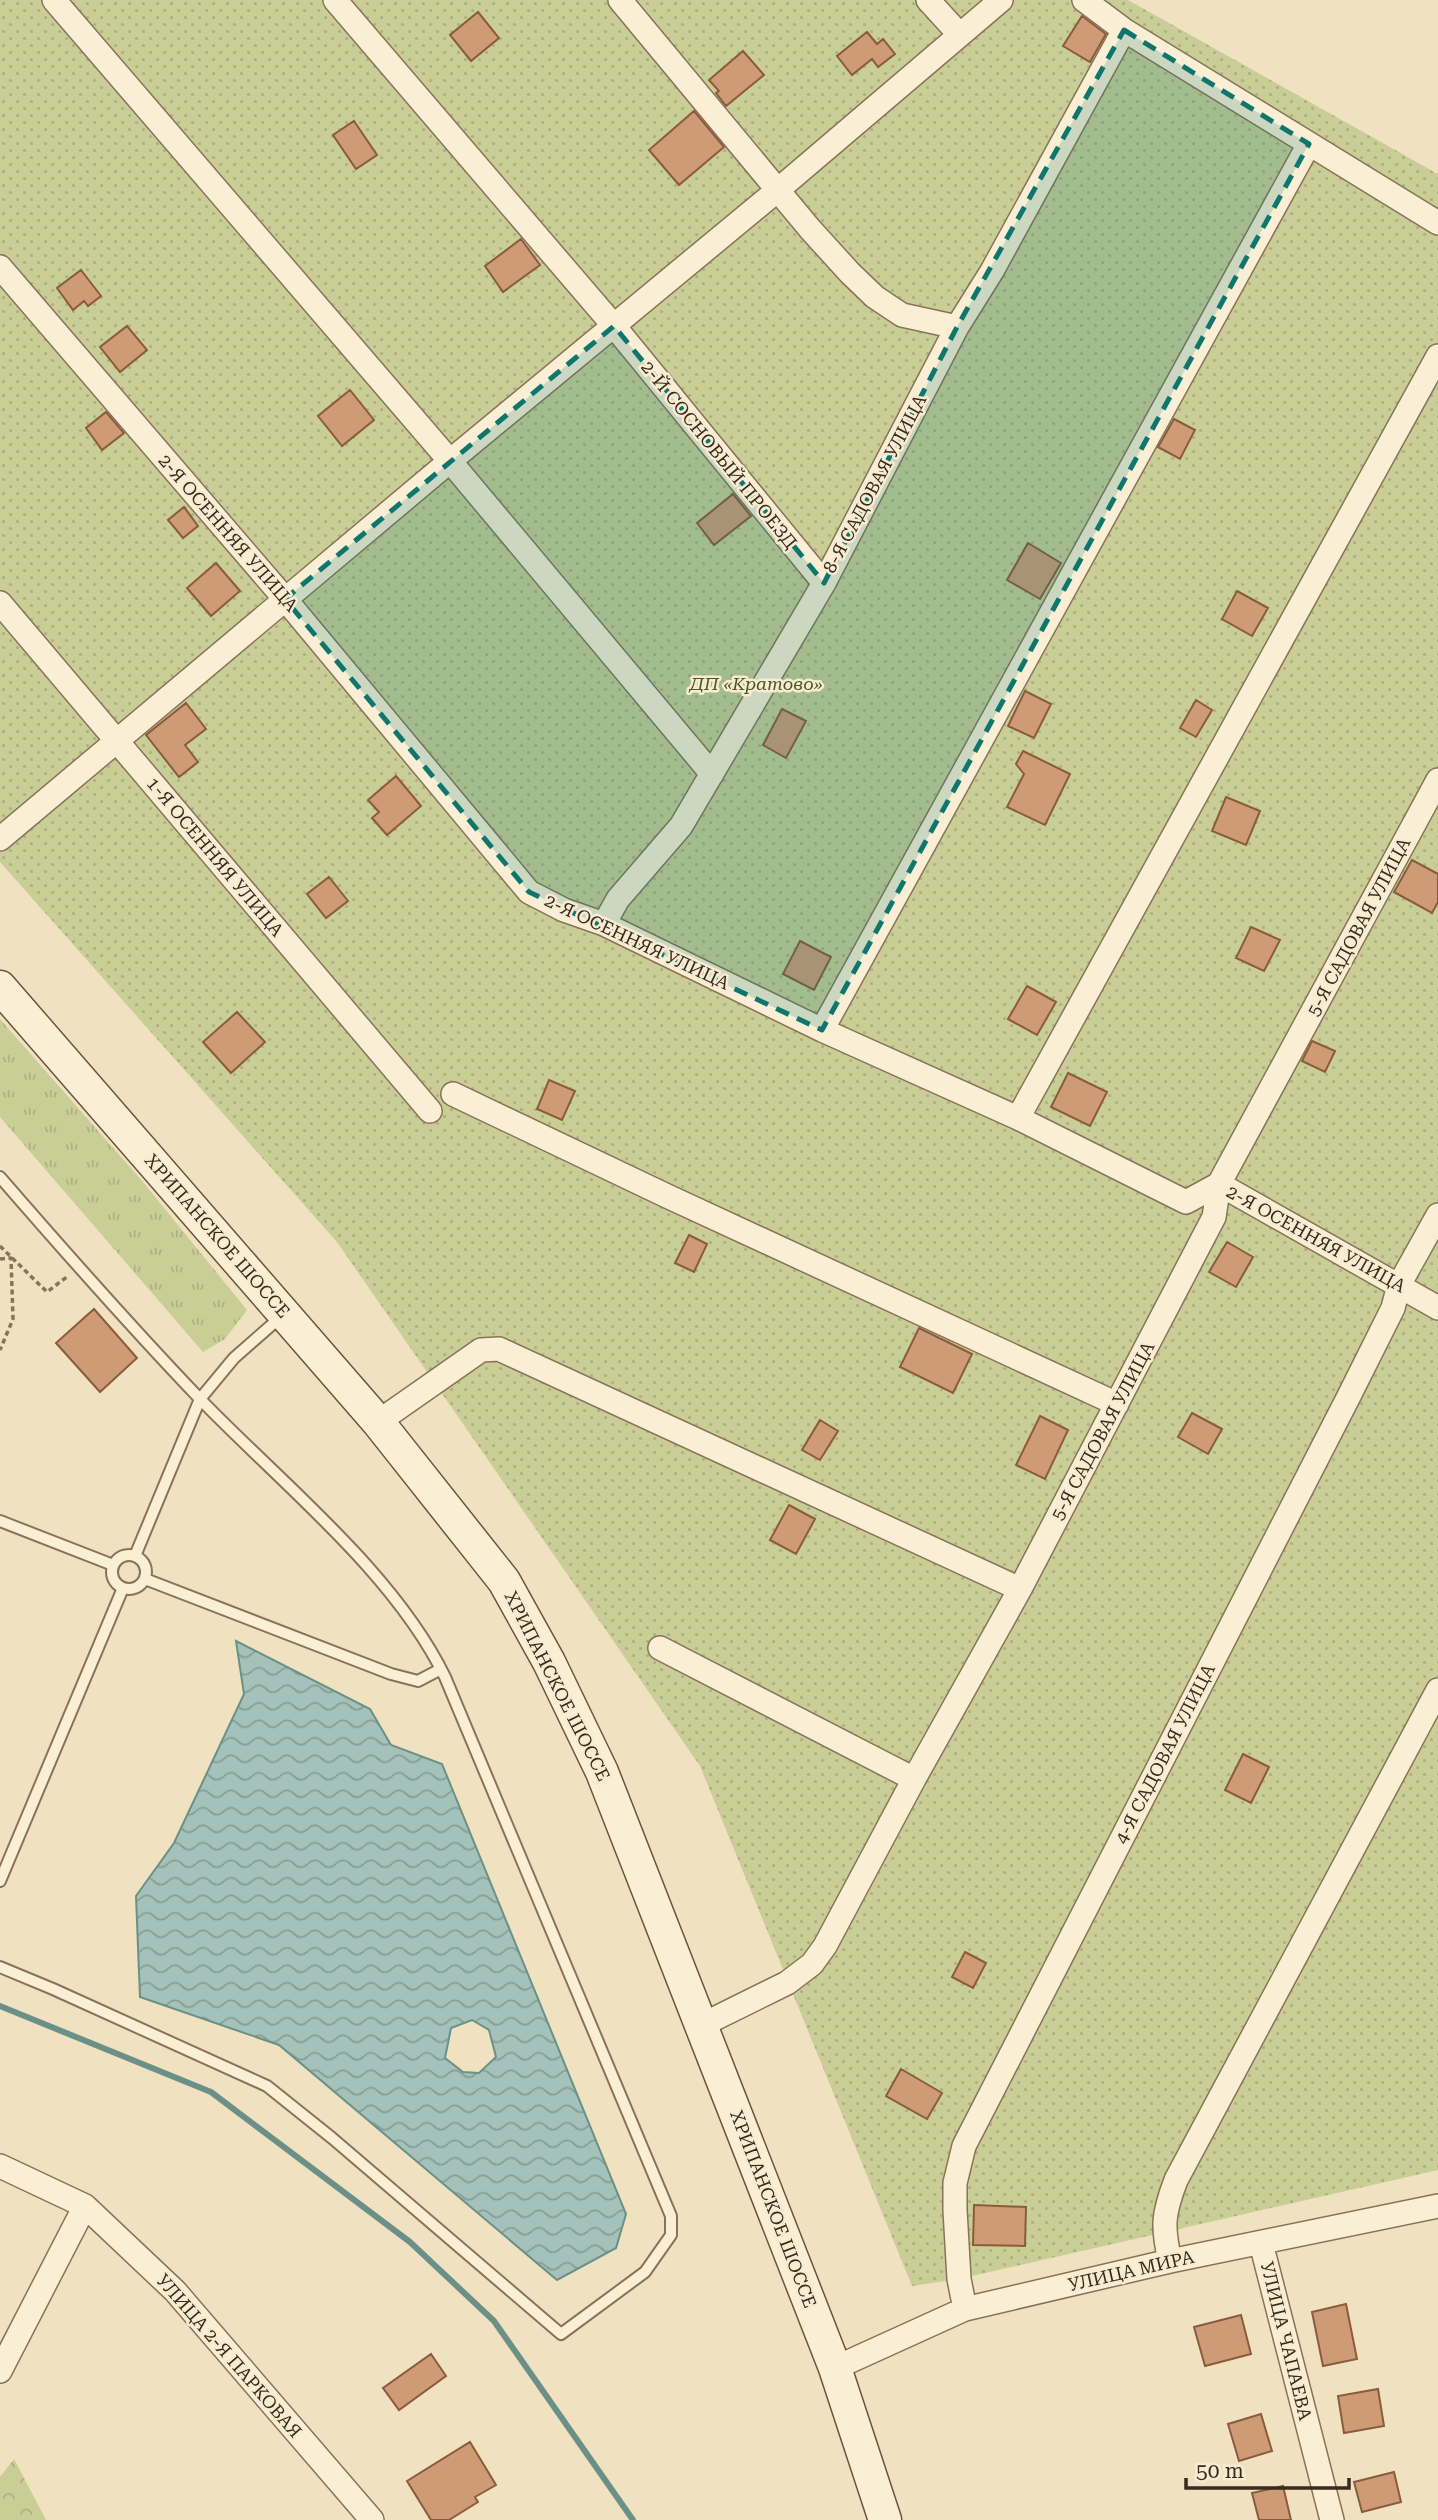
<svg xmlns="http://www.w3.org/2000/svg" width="1438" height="2520" font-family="'Roboto Serif',serif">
	<defs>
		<pattern id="grass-tufts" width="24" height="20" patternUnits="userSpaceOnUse" patternTransform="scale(1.75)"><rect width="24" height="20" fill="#c8ce95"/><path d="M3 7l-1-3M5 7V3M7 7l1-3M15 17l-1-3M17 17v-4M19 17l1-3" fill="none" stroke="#adb180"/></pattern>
		<pattern id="forest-crowns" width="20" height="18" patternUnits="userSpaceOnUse" patternTransform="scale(1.75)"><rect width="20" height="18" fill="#c8ce95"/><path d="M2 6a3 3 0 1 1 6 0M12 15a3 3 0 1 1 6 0" fill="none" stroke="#adb180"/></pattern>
		<pattern id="park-dots" width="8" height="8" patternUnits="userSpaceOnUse" patternTransform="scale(1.75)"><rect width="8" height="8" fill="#c8ce95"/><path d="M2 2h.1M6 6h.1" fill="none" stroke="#adb180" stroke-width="1.8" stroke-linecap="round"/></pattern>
		<pattern id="water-waves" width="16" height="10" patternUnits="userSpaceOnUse" patternTransform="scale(1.75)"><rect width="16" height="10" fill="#a4c2b9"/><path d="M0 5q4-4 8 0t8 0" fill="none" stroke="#879e96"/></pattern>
	</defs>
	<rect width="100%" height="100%" fill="#f0e2c1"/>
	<path fill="url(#grass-tufts)" d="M0,1019L143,1182L247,1310L225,1339L203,1352L0,1117Z"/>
	<path fill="url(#forest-crowns)" d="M14,2459L46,2520H0V2477Z"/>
	<path fill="url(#park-dots)" d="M0,0H1128L1438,174V2170L959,2279L912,2286L700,1766L337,1242L0,862Z"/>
	<path fill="url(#water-waves)" stroke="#6b9087" stroke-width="2" fill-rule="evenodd" d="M236,1641L370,1709L391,1745L442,1764L626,2214L616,2248L557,2280L279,2045L140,1997L136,1896L174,1843L244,1694ZM472,2020L489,2030L496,2057L479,2073L463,2072L445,2058L451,2028Z"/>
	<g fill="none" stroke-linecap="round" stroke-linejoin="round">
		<path stroke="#6b9087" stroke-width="6" d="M0,2006L211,2092L410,2242L494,2321L633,2520"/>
	</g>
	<path fill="#cf9b76" stroke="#8a5b3d" stroke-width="2" d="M478,12L499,38L471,61L450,35Z
		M1082,16L1106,34L1090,62L1063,46Z
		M867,32L877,44L883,39L895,54L878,67L872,59L852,75L837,56Z
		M743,51L764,75L726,106L716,93L719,91L709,80Z
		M694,111L724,147L679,185L649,150Z
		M354,121L377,155L356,169L333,135Z
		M521,239L540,265L503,292L485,266Z
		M81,270L101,296L88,306L84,301L73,310L57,288Z
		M127,326L147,350L120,372L100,347Z
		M350,390L374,420L342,446L318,416Z
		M106,412L124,433L102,450L86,428Z
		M1174,419L1195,430L1180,459L1158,447Z
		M733,494L751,516L714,545L697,523Z
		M184,507L198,526L183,538L168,520Z
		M1028,543L1061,563L1040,599L1007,580Z
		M216,563L240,591L211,616L187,588Z
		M1237,591L1268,608L1252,636L1222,619Z
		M1025,691L1051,704L1034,738L1008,726Z
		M1196,700L1212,710L1196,737L1180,728Z
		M186,703L206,729L185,745L198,762L179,777L146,735Z
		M782,709L806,721L786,758L763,745Z
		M1023,751L1070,774L1045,825L1007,807L1024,774L1016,764Z
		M396,776L421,806L387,835L372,818L379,812L368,800Z
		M1226,797L1260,811L1246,845L1212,831Z
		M1412,860L1438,874V902L1432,913L1394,892Z
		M329,877L348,901L326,918L307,894Z
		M1251,927L1280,940L1264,971L1236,958Z
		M800,941L831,957L814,990L783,974Z
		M1027,986L1056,1002L1037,1035L1008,1019Z
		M237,1012L265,1042L231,1073L203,1042Z
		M1312,1041L1335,1051L1325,1072L1302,1061Z
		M1068,1073L1107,1092L1090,1126L1051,1107Z
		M549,1080L575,1091L562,1120L537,1109Z
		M689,1235L707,1244L694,1272L675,1263Z
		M1227,1242L1253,1257L1236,1287L1209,1272Z
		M94,1309L137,1358L100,1392L56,1343Z
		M919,1328L972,1354L953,1393L900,1367Z
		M1192,1413L1222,1429L1208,1454L1178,1437Z
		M1040,1416L1068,1430L1045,1479L1016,1465Z
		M820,1420L838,1431L820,1460L802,1450Z
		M789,1505L815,1519L796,1554L770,1540Z
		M1243,1754L1269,1767L1251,1803L1225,1790Z
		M965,1952L986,1963L973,1988L952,1977Z
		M901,2069L942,2093L927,2119L886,2096Z
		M974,2205L1026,2207L1025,2246L973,2245Z
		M1346,2304L1357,2359L1323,2366L1312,2312Z
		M1241,2315L1251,2354L1205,2366L1194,2327Z
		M431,2354L446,2376L399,2410L383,2388Z
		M1378,2389L1384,2426L1344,2433L1338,2396Z
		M1261,2414L1272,2451L1239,2461L1228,2424Z
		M470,2442L496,2485L475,2497L478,2502L449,2520H431L407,2481Z
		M1394,2472L1401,2502L1362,2512L1354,2482Z
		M1283,2486L1291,2520H1259L1252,2493Z"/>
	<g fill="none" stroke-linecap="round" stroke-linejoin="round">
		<defs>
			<path id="service" d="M0,1177C65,1252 131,1327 200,1399C281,1483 394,1572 445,1677L671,2216V2235L645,2272L561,2334L332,2138L267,2086L53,1989L0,1967
				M0,1521L113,1565
				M112 1572a17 17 0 1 1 34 0a17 17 0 1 1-34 0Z
				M135,1556L200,1399L234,1358L283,1315
				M145,1579L391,1674L418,1681L441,1669
				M0,1881L123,1588"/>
			<path id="minor" d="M54,0L450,461L712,774
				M335,0L614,326L824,583
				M620,0L810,229L850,273L875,297L902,315L957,327
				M928,0L959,34
				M1084,0L1124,30L1438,223
				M0,267L285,599L529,892L564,910L604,924L822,1030L1018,1118L1186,1202L1219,1184L1438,1308
				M0,603L430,1111
				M0,839L450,461L779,189L1001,0
				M604,924L618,899L681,826L824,583L957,327L992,271L1124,30
				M822,1030L1309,144
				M453,1094L667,1196L1117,1404
				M1018,1118L1438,356
				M378,1422L481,1350L499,1349L1020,1589
				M660,1648L914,1779
				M702,2025L787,1983L812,1964L825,1946L914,1779L1020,1589L1214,1217L1219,1184L1438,780
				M0,2166L85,2206L175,2291L372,2520
				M1261,2243L1332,2520
				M1170,2261C1162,2226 1163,2214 1176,2180L1438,1690
				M965,2309L959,2279L955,2210V2183L964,2146L1349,1396L1393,1308L1399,1285L1438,1215
				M835,2368L965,2309L1170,2261L1438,2206
				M0,2371L85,2206"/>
			<path id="secondary" d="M0,987L378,1422L504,1581L549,1662L602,1772L835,2368L885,2520"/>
		</defs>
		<use href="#service" stroke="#8a7258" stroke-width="14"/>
		<use href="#minor" stroke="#8a7258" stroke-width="26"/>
		<use href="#secondary" stroke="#6c533b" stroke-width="35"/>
		<path stroke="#8a7258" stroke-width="3.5" stroke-dasharray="5 3.5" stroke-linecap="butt" d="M0,1246L47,1292L68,1276
			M0,1259L11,1258L13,1319L0,1350"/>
		<use href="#service" stroke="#faefd5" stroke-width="10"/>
		<use href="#minor" stroke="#faefd5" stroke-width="23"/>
		<use href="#secondary" stroke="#faefd5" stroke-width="32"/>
	</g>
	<path fill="#0f766e" fill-opacity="0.2" stroke="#0f766e" stroke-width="5" stroke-dasharray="14 9" stroke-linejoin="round" d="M1124,30L1309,144L822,1030L529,892L285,599L614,326L824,583L957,327Z"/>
	<g text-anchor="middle" stroke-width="5" stroke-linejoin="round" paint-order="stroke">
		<g font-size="18" fill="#392a1d" stroke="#f7ecd1">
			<text transform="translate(719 455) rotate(51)" y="6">2-Й СОСНОВЫЙ ПРОЕЗД</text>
			<text transform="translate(875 484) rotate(-62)" y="6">8-Я САДОВАЯ УЛИЦА</text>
			<text transform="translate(228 533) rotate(49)" y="6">2-Я ОСЕННЯЯ УЛИЦА</text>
			<text transform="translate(215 857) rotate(50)" y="6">1-Я ОСЕННЯЯ УЛИЦА</text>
			<text transform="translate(1359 927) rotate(-62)" y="6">5-Я САДОВАЯ УЛИЦА</text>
			<text transform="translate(637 942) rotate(25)" y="6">2-Я ОСЕННЯЯ УЛИЦА</text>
			<text transform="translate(217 1236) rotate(49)" y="6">ХРИПАНСКОЕ ШОССЕ</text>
			<text transform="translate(1316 1239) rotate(29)" y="6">2-Я ОСЕННЯЯ УЛИЦА</text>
			<text transform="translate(1103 1431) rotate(-62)" y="6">5-Я САДОВАЯ УЛИЦА</text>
			<text transform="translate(557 1686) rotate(63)" y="6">ХРИПАНСКОЕ ШОССЕ</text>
			<text transform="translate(1165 1754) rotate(-63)" y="6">4-Я САДОВАЯ УЛИЦА</text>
			<text transform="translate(773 2209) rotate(69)" y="6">ХРИПАНСКОЕ ШОССЕ</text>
			<text transform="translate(1131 2271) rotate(-13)" y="6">УЛИЦА МИРА</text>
			<text transform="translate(1286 2341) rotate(76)" y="6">УЛИЦА ЧАПАЕВА</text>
			<text transform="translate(229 2356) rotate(49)" y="6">УЛИЦА 2-Я ПАРКОВАЯ</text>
		</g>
		<g font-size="18" font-style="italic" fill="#4a5623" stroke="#f7ecd1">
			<text x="756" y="690">ДП «Кратово»</text>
		</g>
	</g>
	<path d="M1186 2478v10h163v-10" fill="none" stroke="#392a1d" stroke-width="3.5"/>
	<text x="1196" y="2478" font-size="21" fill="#392a1d" stroke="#f7ecd1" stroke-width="5" paint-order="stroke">50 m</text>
</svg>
